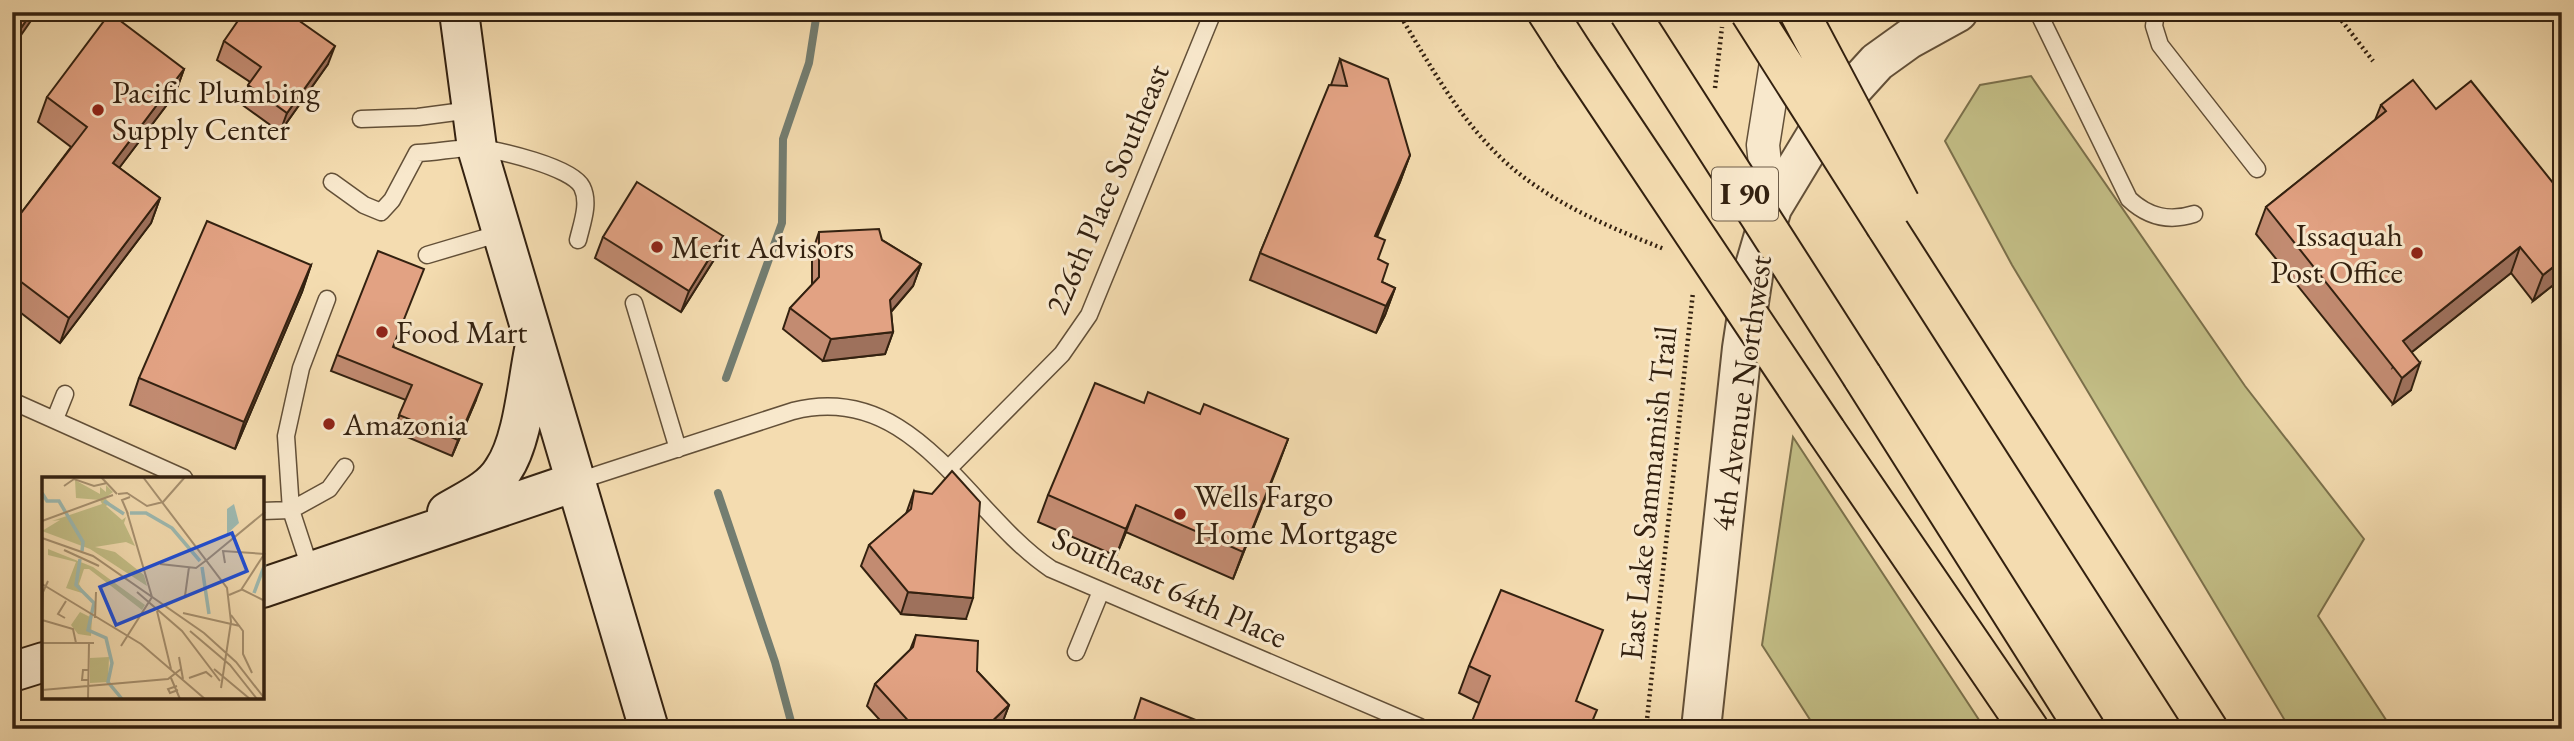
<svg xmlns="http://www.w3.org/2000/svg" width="2574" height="741" font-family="'EB Garamond',serif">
	<rect width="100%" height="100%" fill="#f4dcb0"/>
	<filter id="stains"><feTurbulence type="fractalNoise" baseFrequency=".00286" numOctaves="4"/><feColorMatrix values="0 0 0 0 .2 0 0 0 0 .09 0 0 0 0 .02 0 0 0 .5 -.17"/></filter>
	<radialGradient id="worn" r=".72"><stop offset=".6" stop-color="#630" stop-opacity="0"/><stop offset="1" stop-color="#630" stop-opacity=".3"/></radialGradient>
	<path fill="#c3be86" stroke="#7b704b" stroke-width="2" d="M2031,76L2245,386L2364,539L2318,616L2392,729H2290L2012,265L1945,141L1980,85Z
		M1793,437L1985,729H1816L1762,645Z"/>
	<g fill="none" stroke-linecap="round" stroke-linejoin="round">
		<path stroke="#737d71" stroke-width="8" d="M726,378L782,223L783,139L809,63L817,12
			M718,493L775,662L793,729"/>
		<defs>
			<path id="service" d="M2038,12L2129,199C2148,217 2169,222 2194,214
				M2156,12L2154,26L2160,45L2257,169
				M361,119L418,117L471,110
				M332,182L364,205L381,212L392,200L417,153C437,153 457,147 477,148C499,150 572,167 582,187C590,203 582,223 578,240
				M427,255L501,233
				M634,303L678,449
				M12,401L184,478
				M55,419L65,394
				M949,468L1062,354L1089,315L1213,12
				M575,482L793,411C915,380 968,514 1051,569L1420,727
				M262,511L291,510L286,436L301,368L327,299
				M311,571L291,510L329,489L345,467
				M1076,652L1101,591"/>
			<path id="minor" d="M1780,194L1765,164L1763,145L1784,12"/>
			<path id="tertiary" d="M1701,729L1742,348L1754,269L1772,208L1827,117L1877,62L1909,39L1958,12"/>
			<path id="secondary" d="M459,12L477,148L649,729
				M447,512C467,500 491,490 503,470C523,441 527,384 534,350
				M262,588L575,482
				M12,672L44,662"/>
			<path id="motorway" d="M1547,12L1574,54
				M1886,226L2208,729
				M1862,376L2085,729
				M1826,431L2029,729"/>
		</defs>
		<use href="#service" stroke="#635038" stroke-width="19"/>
		<use href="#minor" stroke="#635038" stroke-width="35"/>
		<use href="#tertiary" stroke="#635038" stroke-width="42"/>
		<use href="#secondary" stroke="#332110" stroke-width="42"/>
		<use href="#motorway" stroke="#332110" stroke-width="42"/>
		<path stroke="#332110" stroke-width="4.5" stroke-dasharray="2 3.5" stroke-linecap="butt" d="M1398,12C1427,60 1454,110 1493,150C1539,198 1604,225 1664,249
			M2335,12L2373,61
			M1715,88L1722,27
			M1646,729L1693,292"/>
		<use href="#service" stroke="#f8e8cc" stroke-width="16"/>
		<use href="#minor" stroke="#f8e8cc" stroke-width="32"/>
		<use href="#tertiary" stroke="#f8e8cc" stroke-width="38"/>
		<use href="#secondary" stroke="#f8e8cc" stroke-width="38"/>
		<use href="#motorway" stroke="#f4dcb0" stroke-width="38"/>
		<defs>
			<path id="motorway-bridge" d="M1629,12L1862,376
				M1750,12L1886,226
				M1799,12L1900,203
				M1574,54L1826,431"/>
		</defs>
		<use href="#motorway-bridge" stroke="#332110" stroke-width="42" stroke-linecap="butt"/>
		<use href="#motorway-bridge" stroke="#f4dcb0" stroke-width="38"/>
	</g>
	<path fill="#c28b71" stroke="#332110" stroke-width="2" d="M294,17L328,64L280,132L241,104L250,82L217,60L224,41Z
		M1340,59L1410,155L1400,182L1377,237L1378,259L1382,282L1395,288L1385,315L1376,333L1250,280L1260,253L1331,85Z
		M184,69L175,94L119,168L160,198L151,223L60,343L12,306V225L71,147L38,122L47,97Z
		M2381,105L2436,109L2562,194V278L2533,301L2511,273L2412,352L2411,390L2393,404L2256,234L2266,207L2375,120Z
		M819,232L882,240L921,264L913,286L891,312L893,332L885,354L823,361L783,329L790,308L812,285V253Z
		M723,236L715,258L681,312L595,258L603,237Z
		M311,265L302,292L235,449L130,405L139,378Z
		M394,347L476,400L452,456L393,431L406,400L331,371L337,355Z
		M1144,403L1200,414L1288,439L1233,579L1126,532L1116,556L1038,522L1048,495Z
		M914,491L966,619L901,614L861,566L869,545L906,514Z
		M1603,630L1479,703L1459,693L1469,666Z
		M916,635L977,671L1009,705L1001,726L999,729H888L867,706L875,684L910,650Z"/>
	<path fill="#9e715c" stroke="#332110" stroke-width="2" d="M32,12H37L12,48V41Z
		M335,46L328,64L280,132L287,113Z
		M184,69L175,94L104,188L113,163Z
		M1410,155L1400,182L1365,263L1375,236Z
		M160,198L151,223L60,343L69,318Z
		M723,236L715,258L681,312L689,291Z
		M2520,247L2511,273L2393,367L2403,341Z
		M2562,260V278L2533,301L2543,275Z
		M921,264L913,286L882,322L890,300Z
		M311,265L302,292L235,449L244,422Z
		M1395,288L1385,315L1376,333L1386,306Z
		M893,332L885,354L823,361L831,339Z
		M2420,363L2411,390L2393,404L2402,378Z
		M482,384L476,400L452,456L458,440Z
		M1288,439L1278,466L1233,579L1243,552Z
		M1136,505L1126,532L1116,556L1126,529Z
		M908,592L973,598L966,619L901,614Z
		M1009,705L1001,726L999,729H984Z"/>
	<path fill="#e2a283" stroke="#332110" stroke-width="2" d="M12,12H32L12,41Z
		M244,12H293L291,15L335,46L287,113L248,85L261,67L224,41Z
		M110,13L184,69L113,163L160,198L69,318L12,275V225L87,127L47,97Z
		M1340,59L1388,79L1410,155L1375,236L1385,240L1378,259L1388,264L1382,282L1395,288L1386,306L1260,253L1329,85L1347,86Z
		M2413,80L2436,109L2471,81L2562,194V260L2543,275L2520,247L2403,341L2420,363L2402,378L2266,207L2386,111L2381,105Z
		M637,182L723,236L689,291L603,237Z
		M207,221L311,265L244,422L139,378Z
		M879,229L882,240L921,264L890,300L893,332L831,339L790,308L819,277V232Z
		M378,251L424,269L393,347L482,384L458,440L399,415L412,385L337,355Z
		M1095,383L1144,403L1148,392L1200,414L1204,404L1288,439L1243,552L1136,505L1126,529L1048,495Z
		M952,471L980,502L973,598L908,592L869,545L911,509L914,491L932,494Z
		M1501,590L1603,630L1576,701L1597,710L1589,729H1469L1490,676L1469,666Z
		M916,635L978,641L977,671L1009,705L984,729H915L914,727L875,684L913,647Z
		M1141,698L1218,729H1114L1134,720Z"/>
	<g fill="#8f2418" stroke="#f8e8cc" stroke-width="2.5">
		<circle cx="98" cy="110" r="7"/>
		<circle cx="657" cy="247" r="7"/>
		<circle cx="2417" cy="253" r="7"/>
		<circle cx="382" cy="332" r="7"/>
		<circle cx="329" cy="424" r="7"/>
		<circle cx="1180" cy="514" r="7"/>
	</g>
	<g text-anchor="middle" stroke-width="6" stroke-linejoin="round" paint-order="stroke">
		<rect fill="#f8e8cc" stroke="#6e5d48" stroke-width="2" x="1712" y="167.5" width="66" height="53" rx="5"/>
		<g font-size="30" font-weight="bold" fill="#332110">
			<text x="1745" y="204">I 90</text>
		</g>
		<g font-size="32" fill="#332110" stroke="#f8e8cc" text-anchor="start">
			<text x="112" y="103">Pacific Plumbing<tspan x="112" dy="37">Supply Center</tspan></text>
			<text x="2403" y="246" text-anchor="end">Issaquah<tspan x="2403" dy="37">Post Office</tspan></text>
			<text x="671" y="258">Merit Advisors</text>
			<text x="396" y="343">Food Mart</text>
			<text x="343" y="435">Amazonia</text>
			<text x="1194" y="507">Wells Fargo<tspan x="1194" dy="37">Home Mortgage</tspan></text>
		</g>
		<g font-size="32" fill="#332110" stroke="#f8e8cc">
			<text transform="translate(1107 189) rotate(-67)" y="11">226th Place Southeast</text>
			<text transform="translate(1741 393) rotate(-82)" y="11">4th Avenue Northwest</text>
			<text transform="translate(1648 493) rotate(-84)" y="11">East Lake Sammamish Trail</text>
			<text transform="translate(1170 587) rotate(24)" y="11">Southeast 64th Place</text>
		</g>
	</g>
	<g transform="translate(42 477)">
		<rect width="222" height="222" fill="#f4dcb0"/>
		<path d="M33,3L58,17V10L64,15V8L71,15L63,21L68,26L64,29L80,43L84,40L82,46L93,69L84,65L53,70L73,75L102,98L105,109L48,72L0,54L18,43L10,44L60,27L58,23L34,21ZM6,72L51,90L103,128L100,133L47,92H42L37,107L43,117L24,111L34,85L6,78ZM38,135L50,141L49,159L36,157L29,148ZM67,180L66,205L48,206V181Z" fill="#c3be86"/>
		<path d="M192,27L197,46L185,57V32Z" fill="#9dbab2"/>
		<path fill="none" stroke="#9dbab2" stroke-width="3.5" d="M0,16L5,24H17L41,65L40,74M62,24L82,37M88,36H104L130,51L158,84M38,82L34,108L52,126L46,153L64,161L70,186L66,205L80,222M160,90L167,137M212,116L223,87"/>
		<path fill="none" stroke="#a79170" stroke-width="2" d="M59,0L75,17M101,0L185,111L189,145L179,211M22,9L32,2L52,9L65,6M76,17L85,16L105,29L121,25M121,25L143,0M86,37L80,23L88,20M0,44L71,18M0,61L51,79L162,156L194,185L223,222M22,73L57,89M166,82L223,35M183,86L181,74L223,77M118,87L154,91L166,82M0,107L99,167L163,222M199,112L223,124M95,115L140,154L178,204M187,118L199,113L223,76M143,119L147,90M115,134L129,192M141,136L198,149M189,138L201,154V177L210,196M23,141L16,137L24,124M53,141L54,115M0,143L31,152L34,166M0,148L1,115L6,104M148,154L188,188L215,222M0,161L1,222M0,166H52M79,169L110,120L85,35M137,180L141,202M172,192L208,222M129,201L138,222M147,201L164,195L170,200M46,203H40L41,193H47M135,209L126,212L128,216L136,213M0,213L126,202L139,192M46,222L47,166"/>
		<path fill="#1d4ed8" fill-opacity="0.15" stroke="#1d4ed8" stroke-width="3.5" d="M190,56L205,94L74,148L58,110Z"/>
		<rect width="222" height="222" fill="none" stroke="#332110" stroke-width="3.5"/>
	</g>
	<rect width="2574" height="741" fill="none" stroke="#f4dcb0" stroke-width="42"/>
	<rect x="14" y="14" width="2546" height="713" fill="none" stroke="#332110" stroke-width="3.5"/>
	<rect x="21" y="21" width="2532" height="699" fill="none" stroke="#332110" stroke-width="2"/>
	<rect width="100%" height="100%" filter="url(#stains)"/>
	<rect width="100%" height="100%" fill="url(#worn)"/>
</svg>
